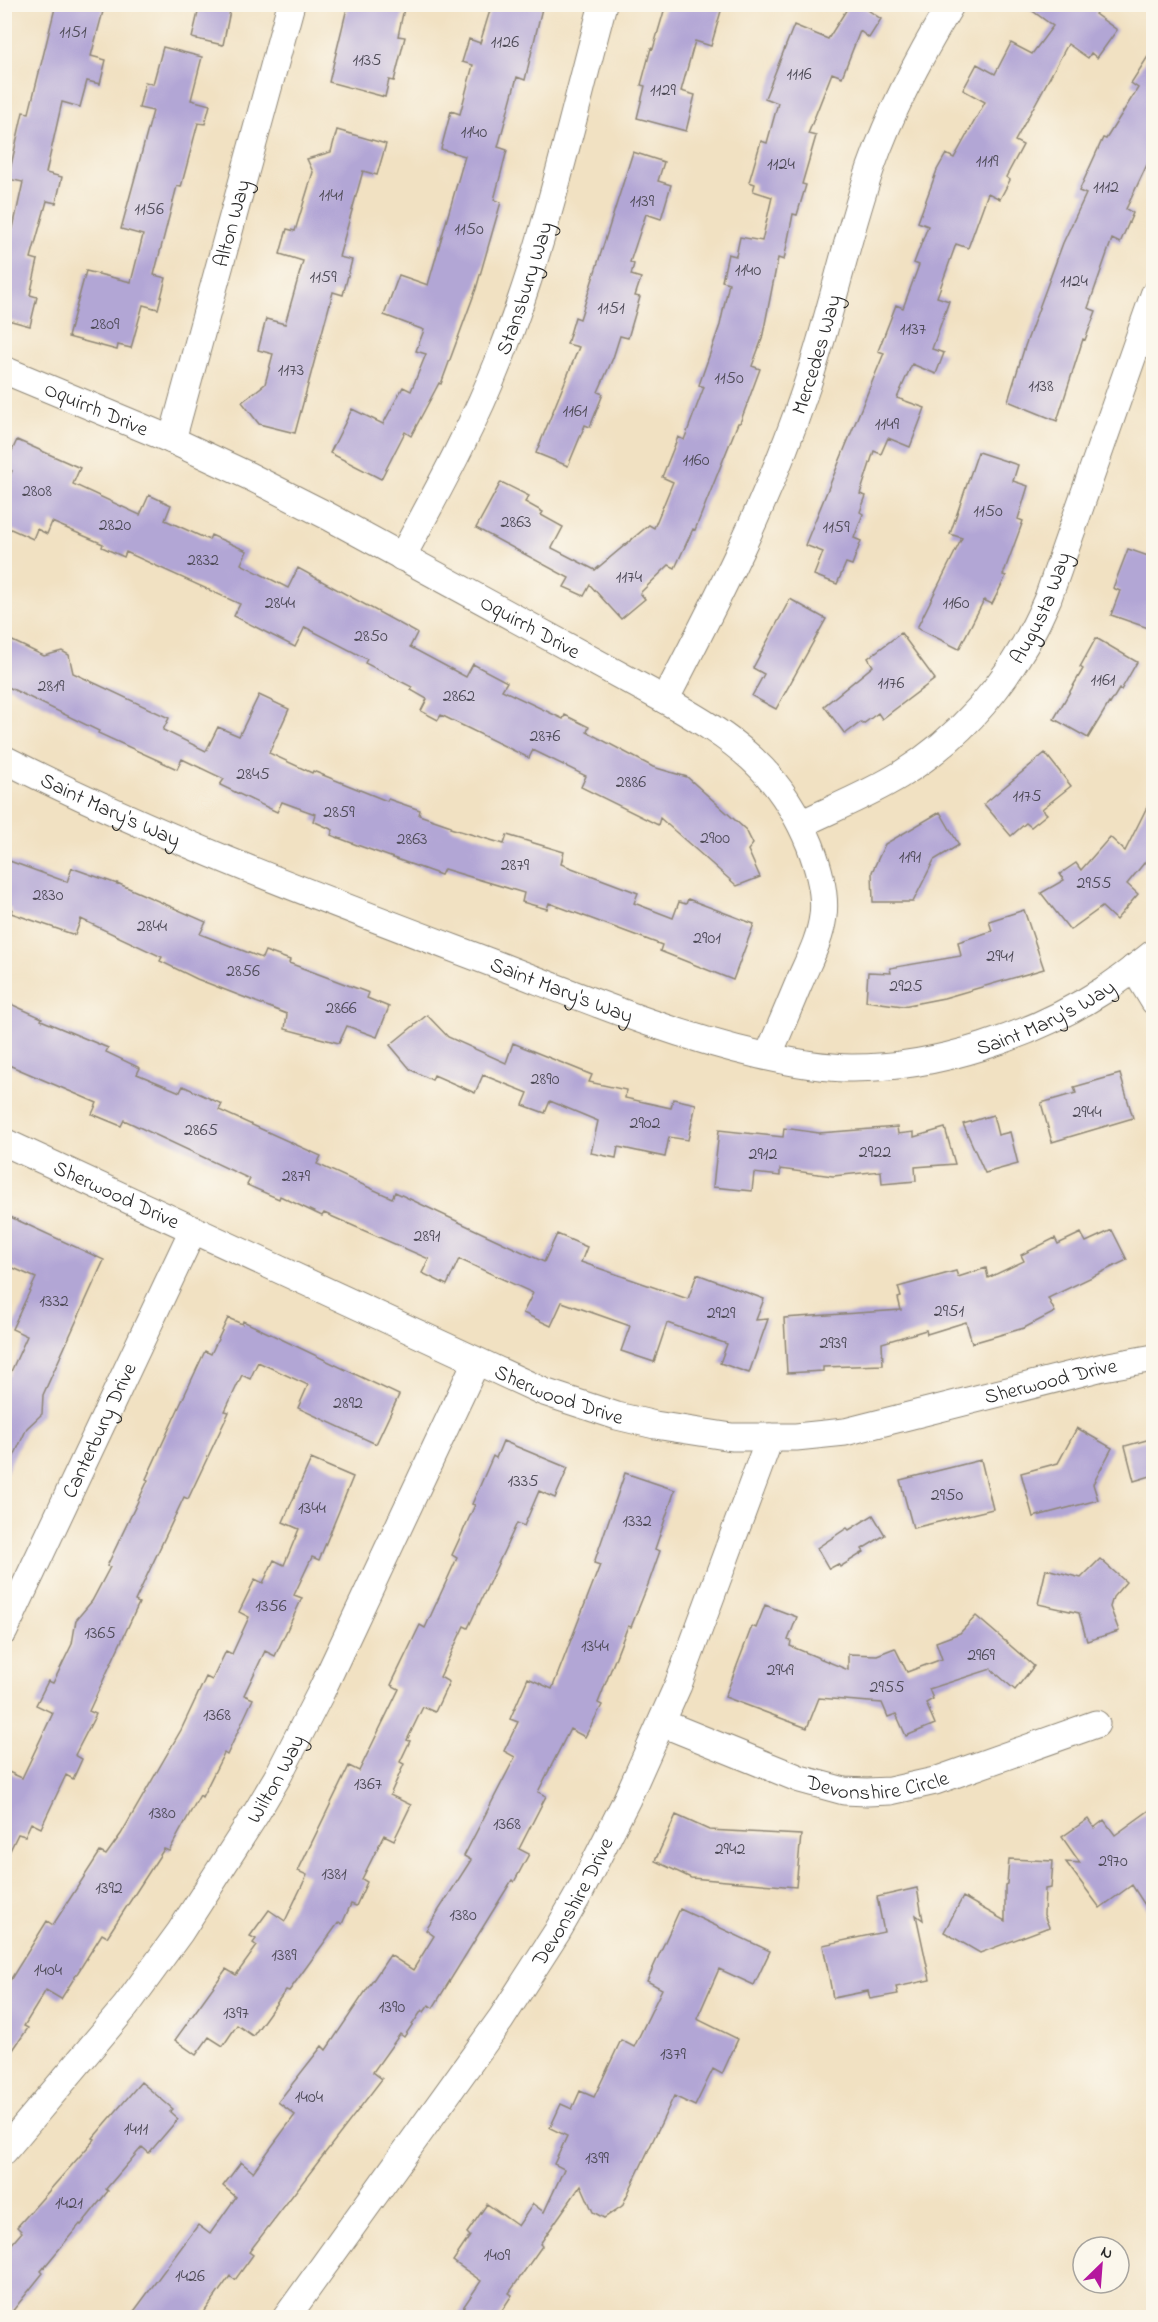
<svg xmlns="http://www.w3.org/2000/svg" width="1158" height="2322" font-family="'Indie Flower',sans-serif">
	<rect width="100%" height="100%" fill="#fbf7ec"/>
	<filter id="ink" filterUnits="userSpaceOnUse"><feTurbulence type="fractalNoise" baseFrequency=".0167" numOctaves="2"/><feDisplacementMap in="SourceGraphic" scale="12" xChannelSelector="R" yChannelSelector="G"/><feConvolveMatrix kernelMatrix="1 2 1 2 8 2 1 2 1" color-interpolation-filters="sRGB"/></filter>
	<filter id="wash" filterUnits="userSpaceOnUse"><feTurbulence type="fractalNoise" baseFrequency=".008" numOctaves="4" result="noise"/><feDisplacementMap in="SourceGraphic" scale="24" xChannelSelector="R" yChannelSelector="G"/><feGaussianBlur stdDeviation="1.35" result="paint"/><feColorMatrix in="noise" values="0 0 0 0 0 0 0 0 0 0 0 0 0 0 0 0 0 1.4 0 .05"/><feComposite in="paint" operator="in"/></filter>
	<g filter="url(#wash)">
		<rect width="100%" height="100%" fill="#f1e1c2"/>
		<g id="blocks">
			<path fill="#b2a6d5" d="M56,4H105L91,56L106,60L100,84L87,81L80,107L62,102L46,173L62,177L56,203L47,201L31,258L38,260L30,295L37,297L30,326L4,319V226L13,228L23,182L8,179L23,112L29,113Z
				M200,4H228L227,10L230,11L223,45L192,38Z
				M348,4H405L398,36L405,37L394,81L389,80L385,97L329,82Z
				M492,4H543L525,80L517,77L498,147L507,150L494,200L501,202L476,289L441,384L439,383L411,436L405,432L381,479L330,453L352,409L383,424L403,387L411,391L426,354L416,351L424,330L384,315L399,275L428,285L465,156L441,149L451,111L460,114L473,65L462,62L469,39L480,43Z
				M666,4H723L711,46L695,41L681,91L695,95L686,131L637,118L645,86L641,85L651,48L653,49Z
				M850,4H859L881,19L869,38L860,31L842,77L832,73L808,134L816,136L802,184L806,185L797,215L793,214L784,260L778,258L762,339L752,366L760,369L740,423H738L695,530L693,529L675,568L669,565L640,593L645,599L621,619L590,585L584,596L564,587L569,578L476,528L501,482L529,496L525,502L543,512L541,515L563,527L552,548L595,570L649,525L654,528L673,482L662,477L678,437L684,440L704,387L699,385L720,325L729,283L722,281L728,254L736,256L740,237L762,241L772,197L753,191L755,184L749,182L761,141L767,143L778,103L765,98L794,25L828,39Z
				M1023,4H1102L1095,14L1117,30L1097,58L1091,53L1088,58L1068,44L1015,141L1023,145L1006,177L1010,180L1000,199L988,193L968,248L956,244L937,297L949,301L932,349L944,353L936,374L912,364L897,398L925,408L910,447L888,438L881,454L874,451L860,494L866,496L860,512L863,514L854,538L861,541L852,565L846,563L837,584L814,575L823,552L805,545L884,353L878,351L896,305L903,308L919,265L914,263L928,226L918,222L937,170L946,154L954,158L985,102L963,90L977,64L995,74L1011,43L1032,54L1053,26Z
				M163,47L202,57L191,100L210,105L205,124L198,123L181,187L177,186L154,275L166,278L158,309L143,305L131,348L118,345L117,350L68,337L86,271L131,282L143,235L121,229L153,111L139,108L145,82L153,84Z
				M1154,47V150L1126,209L1133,213L1120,243L1112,239L1088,308L1096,311L1085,340L1083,339L1057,421L1008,401L1025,346L1063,243L1086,194L1079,191L1103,138L1106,139L1138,88L1131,83Z
				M337,130L386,144L377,175L363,171L339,257L352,260L343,295L333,292L295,433L259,424L242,402L265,384L273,354L258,350L266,319L285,324L303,261L280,254L287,229L295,231L313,172L307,159L331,152Z
				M633,152L664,162L658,181L671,185L661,219L646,214L630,262L634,264L631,275L641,278L635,296L640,297L628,338L620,336L613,358L598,392L603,394L590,427L585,425L568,466L536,453L579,347L567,344L575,317L580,319Z
				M17,440L80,468L73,484L140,515L149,495L171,505L165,520L209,540L211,535L247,551L241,564L288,588L298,568L417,633L410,647L466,677L473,664L507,682L502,690L563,719L565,715L589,727L587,732L653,767L687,777L746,830L753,844L748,850L760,877L737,886L660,818L658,825L581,787L586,776L533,750L529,758L441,715L438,720L421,711L427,699L411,690L412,687L365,663L367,659L305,627L295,647L234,616L240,604L126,552L124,557L102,547L103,544L52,522L47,534L37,529L33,539L4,526V487L12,471L4,468Z
				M978,452L1018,465L1013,481L1028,486L1018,519L1023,521L1003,575L1006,576L992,604L984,600L959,649L917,628L962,538L950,534Z
				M1128,549L1154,558V630L1111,615L1120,591L1113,588Z
				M790,599L826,619L776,709L752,696L764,674L753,668Z
				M901,633L935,679L882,719L878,713L863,724L861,722L845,734L824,706L873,666L868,658Z
				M4,637L44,656L62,651L69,655L73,673L169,718L163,730L206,751L218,727L239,736L259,695L289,709L269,753L312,773L313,771L387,801L388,799L420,810L419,815L451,826L450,828L504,844L507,835L564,852L561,864L638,893L634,903L673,918L679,902L686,904L688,899L754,924L733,980L660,951L662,945L549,903L547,909L522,902L524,893L444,869L441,875L357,845L331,835L333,830L313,821L315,814L282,802L277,812L220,785L224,779L182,759L177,769L98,733L99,731L4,685Z
				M1096,638L1137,662L1121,690L1119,689L1110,704L1109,703L1088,738L1054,719L1083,669L1080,667Z
				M1045,753L1071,786L1042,809L1047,814L1031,827L1026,823L1011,836L984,804Z
				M1154,793V851L1127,884L1138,894L1116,920L1102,907L1070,930L1041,893L1064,880L1060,874L1076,863L1081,870L1110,837L1125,851Z
				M940,812L959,845L934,860L913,902H873L872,872L885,844Z
				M4,859L67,882L72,868L117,884V883L206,922L200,934L262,958L265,951L290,960L289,963L369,993L367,998L389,1007L377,1037L347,1026L339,1043L285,1029L287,1014L197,979L160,961L162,957L81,919L75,935L11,913L12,909L4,907Z
				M1024,910L1044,969L944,998L903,1006L866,1001L868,972L891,973L890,968L961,956L958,942L992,931L989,921Z
				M4,1001L42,1018L41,1020L108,1048L106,1052L140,1068L137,1074L180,1092L183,1086L222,1104L219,1110L321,1156L317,1164L392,1198L395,1192L544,1262L557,1234L587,1247L581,1262L688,1299L697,1274L764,1299L756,1320L768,1319L749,1373L720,1363L727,1344L667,1323L654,1362L621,1351L630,1326L562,1302L551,1326L523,1313L533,1293L459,1259L447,1285L422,1273L429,1259L324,1213L322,1216L280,1196L279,1199L247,1185L250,1179L124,1120L121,1126L92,1114L97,1103L4,1063Z
				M427,1015L448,1037L506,1063L513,1043L592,1075L589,1082L626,1090L625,1098L671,1108L673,1099L696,1104L688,1140L669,1137L665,1157L618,1147L616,1158L591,1153L598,1121L550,1101L545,1113L523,1105L528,1093L483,1075L475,1093L434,1075L432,1080L411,1070L390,1045Z
				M1120,1074L1133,1118L1052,1142L1041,1103L1076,1093L1074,1087Z
				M993,1115L998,1135L1010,1132L1018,1164L985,1173L963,1124Z
				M897,1127L898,1134L914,1132V1137L945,1128L955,1164L915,1167L916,1181L882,1184L881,1171L833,1176L780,1169V1176L754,1173L752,1191L713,1187L719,1130L783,1137L784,1128L819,1133Z
				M4,1214L104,1260L43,1395L42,1414L27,1428L4,1478V1375L9,1376L27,1336L12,1329L36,1278L4,1264Z
				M1112,1230L1127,1260L1048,1298L1055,1312L1024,1328L972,1343L966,1322L927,1334L926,1330L882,1343L883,1365L823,1367V1371L787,1373L784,1318L901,1310L898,1298L901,1297L898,1287L956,1271L958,1277L986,1268L988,1278L1024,1261L1021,1255L1055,1238L1058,1244L1081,1233L1086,1242Z
				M228,1318L242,1324L243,1321L399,1395L376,1444L298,1408L308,1385L258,1362L250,1379L242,1375L225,1411L229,1412L188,1499L184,1497L135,1601L139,1603L89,1711L96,1714L75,1755L82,1759L73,1779L66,1775L41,1828L31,1823L25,1836L18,1834L4,1863V1770L22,1778L53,1713L36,1705L48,1681L53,1683L72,1644L76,1620L92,1601L110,1567L107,1566L148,1480L146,1479L186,1392L205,1351L211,1354Z
				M1077,1428L1112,1448L1093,1484L1098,1500L1033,1517L1021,1473L1058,1463Z
				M1154,1438V1475L1134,1481L1125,1446Z
				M503,1441L568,1468L555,1498L539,1491L524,1526L517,1523L468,1628L464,1626L440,1677L449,1682L435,1712L423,1707L407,1740L410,1741L400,1762L404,1764L390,1795L411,1805L394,1840L384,1835L362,1879L367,1882L356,1906L351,1904L342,1924L339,1922L289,1991L286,1990L253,2036L237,2025L223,2046L209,2037L196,2055L175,2040L226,1969L236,1975L257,1946L253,1943L256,1939L250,1936L269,1910L285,1921L307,1875L298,1871L349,1766L359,1771L399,1689L391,1685L420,1625L425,1628L457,1558L452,1555L475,1505L472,1504L493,1456L496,1458Z
				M311,1459L353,1477L319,1560L312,1557L294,1595L302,1598L275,1656L265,1651L244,1695L253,1699L227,1755L224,1753L202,1797L200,1795L169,1851L164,1849L107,1937L102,1934L61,1999L46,1990L24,2026L28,2028L4,2063V1990L47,1921L53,1925L100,1852L106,1855L121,1834L181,1730L206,1677L212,1680L226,1651L232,1654L249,1617L239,1612L255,1579L263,1583L274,1560L284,1565L299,1529L283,1522Z
				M981,1460L993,1509L913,1528L900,1480Z
				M625,1473L675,1490L655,1549L660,1551L649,1582L631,1627L628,1626L598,1703L602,1705L585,1737L570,1729L538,1792L546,1796L519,1849L529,1854L514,1882L512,1880L433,2008L429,2005L424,2012L422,2010L404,2037L400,2034L373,2072L382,2079L249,2252L253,2255L235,2280L230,2276L200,2318H129L198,2225L210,2234L236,2197L223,2186L241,2162L253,2172L295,2115L278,2102L322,2046L326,2050L390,1955L413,1970L434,1936L426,1930L471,1860L464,1856L515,1757L504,1751L518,1722L510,1719L528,1678L552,1689L600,1565L594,1563Z
				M873,1515L885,1535L862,1549L864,1552L840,1567L838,1564L829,1569L817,1548L847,1528L849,1530Z
				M1100,1559L1126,1582L1113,1597L1110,1607L1119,1631L1087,1641L1079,1613L1038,1604L1046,1569L1081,1578Z
				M765,1605L797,1617L788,1640L791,1641L790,1646L848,1670V1654L877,1655L895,1648L907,1672L942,1659L936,1642L960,1633L976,1616L1034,1666L1015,1690L991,1669L929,1689L933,1699L926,1703L935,1724L906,1736L896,1714L888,1717L882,1703L819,1698L807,1728L725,1697L752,1626L756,1628Z
				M1154,1807V1919L1132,1885L1100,1908L1066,1862L1080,1863L1062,1837L1088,1819L1094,1828L1104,1820L1115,1835Z
				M676,1815L709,1830L801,1835L796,1887L691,1878L655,1861Z
				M1009,1859L1053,1861L1051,1888L1045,1889L1044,1915L1049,1927L980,1953L944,1932L963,1897L1005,1921V1885L1007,1884Z
				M917,1888L923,1920L916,1915L930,1980L896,1987L898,1994L870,1999L868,1991L833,1998L823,1945L884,1932L877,1897Z
				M680,1909L770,1951L754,1985L719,1969L697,2019L738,2039L722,2074L713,2069L695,2106L674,2096L622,2206L604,2218L593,2212L581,2185L540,2244L542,2246L509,2293L512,2295L497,2318H456L481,2281L453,2261L470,2236L467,2233L487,2204L518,2226L533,2204L544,2212L564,2169L554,2164L567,2136L550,2128L561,2104L572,2109L580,2091L594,2097L621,2040L634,2047L662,1989L647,1981Z
				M141,2082L173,2109L170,2112L178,2119L149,2153L142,2147L106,2189L108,2191L81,2225L80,2224L41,2271L43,2273L7,2318H4V2253L22,2232L17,2227L95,2139L93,2138Z"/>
		</g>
	</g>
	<g filter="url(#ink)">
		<use href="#blocks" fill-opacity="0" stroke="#8e8676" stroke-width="1.5"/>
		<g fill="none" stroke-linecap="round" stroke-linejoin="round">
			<defs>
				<g id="minor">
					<path id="s1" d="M4,370L172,440L249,476L326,515L665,700C734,739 779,769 810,845C818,866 826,893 823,916C820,941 807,963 798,985C788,1009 778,1033 768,1056"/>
					<path id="s2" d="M172,440L291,4"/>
					<path id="s3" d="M402,557C437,492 473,427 500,358C545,244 571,123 603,4"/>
					<path id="s4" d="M665,700C717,600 768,501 804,394C830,320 845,242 871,167C891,110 919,57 951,4"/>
					<path id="s5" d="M4,759C167,842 337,904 508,969C591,1001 673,1035 760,1055C790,1062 820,1068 852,1068C937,1068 1033,1036 1104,990C1121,979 1137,966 1154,953"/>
					<path id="s6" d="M801,824C834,808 869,794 900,775C968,733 1017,671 1048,598L1154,295"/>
					<path d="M1134,968L1154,1001"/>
					<path id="s7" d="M4,1142L544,1392L617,1416L655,1425L732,1437H796L845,1432L1103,1367L1154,1358"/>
					<path id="s8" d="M4,1631L193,1230"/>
					<path id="s9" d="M662,1723L800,1779L844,1791L867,1792L890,1791L935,1781L1096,1724"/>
					<path id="s10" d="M4,2151L126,2006L180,1932L255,1815L278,1776L320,1694L476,1362"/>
					<path id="s11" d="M286,2318L501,2019L557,1932L580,1892L627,1799L678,1685L770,1437"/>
				</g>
			</defs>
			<use href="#minor" stroke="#8e8676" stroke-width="29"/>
			<use href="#minor" stroke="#fff" stroke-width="27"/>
		</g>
	</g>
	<g text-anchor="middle" stroke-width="6" stroke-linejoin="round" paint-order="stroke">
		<g font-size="18" fill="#4d4a56">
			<text x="73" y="37">1151</text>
			<text x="505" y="47">1126</text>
			<text x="367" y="65">1135</text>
			<text x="799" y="79">1116</text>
			<text x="663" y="95">1129</text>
			<text x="474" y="137">1140</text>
			<text x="987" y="166">1119</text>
			<text x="781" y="169">1124</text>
			<text x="1106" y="192">1112</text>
			<text x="331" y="200">1141</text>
			<text x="642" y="206">1139</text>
			<text x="149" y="214">1156</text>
			<text x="469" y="234">1150</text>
			<text x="748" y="275">1140</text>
			<text x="323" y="282">1159</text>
			<text x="1074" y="286">1124</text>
			<text x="611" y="313">1151</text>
			<text x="105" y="329">2809</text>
			<text x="913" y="334">1137</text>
			<text x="291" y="375">1173</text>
			<text x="729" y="383">1150</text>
			<text x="1041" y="391">1138</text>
			<text x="575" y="416">1161</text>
			<text x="887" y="429">1149</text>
			<text x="696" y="465">1160</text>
			<text x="37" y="496">2808</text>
			<text x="988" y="516">1150</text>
			<text x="516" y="527">2863</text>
			<text x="115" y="530">2820</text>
			<text x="836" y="532">1159</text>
			<text x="203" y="565">2832</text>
			<text x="629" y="582">1174</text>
			<text x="280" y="608">2844</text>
			<text x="956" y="608">1160</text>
			<text x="371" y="641">2850</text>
			<text x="1103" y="685">1161</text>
			<text x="891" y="688">1176</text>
			<text x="51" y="691">2819</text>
			<text x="459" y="701">2862</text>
			<text x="545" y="741">2876</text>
			<text x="253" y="779">2845</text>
			<text x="631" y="787">2886</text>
			<text x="1027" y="801">1175</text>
			<text x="339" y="817">2859</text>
			<text x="715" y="843">2900</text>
			<text x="412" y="844">2863</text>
			<text x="910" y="862">1191</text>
			<text x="515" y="870">2879</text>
			<text x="1094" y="888">2955</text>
			<text x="48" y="900">2830</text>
			<text x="152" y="931">2844</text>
			<text x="707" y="943">2901</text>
			<text x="1000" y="961">2941</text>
			<text x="243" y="976">2856</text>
			<text x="906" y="991">2925</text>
			<text x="341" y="1013">2866</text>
			<text x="545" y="1084">2890</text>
			<text x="1087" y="1117">2944</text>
			<text x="645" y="1128">2902</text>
			<text x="201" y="1135">2865</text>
			<text x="875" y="1157">2922</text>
			<text x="763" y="1159">2912</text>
			<text x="296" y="1181">2879</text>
			<text x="427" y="1241">2891</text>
			<text x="54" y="1306">1332</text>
			<text x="949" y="1316">2951</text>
			<text x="721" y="1318">2929</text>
			<text x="833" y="1348">2939</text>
			<text x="348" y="1408">2892</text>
			<text x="523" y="1486">1335</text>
			<text x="947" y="1500">2950</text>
			<text x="312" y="1513">1344</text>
			<text x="637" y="1526">1332</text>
			<text x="271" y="1611">1356</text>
			<text x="100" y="1638">1365</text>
			<text x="595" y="1651">1344</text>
			<text x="981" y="1660">2969</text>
			<text x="780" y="1675">2949</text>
			<text x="887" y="1692">2955</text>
			<text x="217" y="1720">1368</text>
			<text x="368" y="1789">1367</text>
			<text x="162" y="1818">1380</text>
			<text x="507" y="1829">1368</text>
			<text x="730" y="1854">2942</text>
			<text x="1113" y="1866">2970</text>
			<text x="334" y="1879">1381</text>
			<text x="109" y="1893">1392</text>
			<text x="463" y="1920">1380</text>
			<text x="284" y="1960">1389</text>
			<text x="48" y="1975">1404</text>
			<text x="392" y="2012">1390</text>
			<text x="236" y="2018">1397</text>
			<text x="673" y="2059">1379</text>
			<text x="309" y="2102">1404</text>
			<text x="136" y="2134">1411</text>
			<text x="597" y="2163">1399</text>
			<text x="69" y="2208">1421</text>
			<text x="497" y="2260">1409</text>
			<text x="190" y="2281">1426</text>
		</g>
		<g font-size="21" fill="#2b2b2b" stroke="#fbf7ec">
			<text dy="7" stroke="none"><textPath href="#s2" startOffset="225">Alton Way</textPath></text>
			<text dy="7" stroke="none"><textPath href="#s3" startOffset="296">Stansbury Way</textPath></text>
			<text dy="7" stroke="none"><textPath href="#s4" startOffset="378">Mercedes Way</textPath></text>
			<text dy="7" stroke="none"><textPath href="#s1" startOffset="100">Oquirrh Drive</textPath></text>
			<text dy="7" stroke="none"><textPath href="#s6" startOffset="333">Augusta Way</textPath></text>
			<text dy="7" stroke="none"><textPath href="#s1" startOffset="586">Oquirrh Drive</textPath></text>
			<text dy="7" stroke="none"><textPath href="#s5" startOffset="118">Saint Mary's Way</textPath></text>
			<text dy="7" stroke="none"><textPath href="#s5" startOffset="604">Saint Mary's Way</textPath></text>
			<text dy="7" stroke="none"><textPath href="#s5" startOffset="1108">Saint Mary's Way</textPath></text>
			<text dy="7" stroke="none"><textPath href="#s7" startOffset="124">Sherwood Drive</textPath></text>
			<text dy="7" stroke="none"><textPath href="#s7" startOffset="1114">Sherwood Drive</textPath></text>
			<text dy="7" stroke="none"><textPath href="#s7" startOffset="610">Sherwood Drive</textPath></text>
			<text dy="7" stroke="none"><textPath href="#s8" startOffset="222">Canterbury Drive</textPath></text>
			<text dy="7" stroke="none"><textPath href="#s9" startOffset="228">Devonshire Circle</textPath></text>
			<text dy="7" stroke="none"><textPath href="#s10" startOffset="462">Wilton Way</textPath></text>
			<text dy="7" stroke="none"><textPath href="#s11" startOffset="506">Devonshire Drive</textPath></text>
		</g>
	</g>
	<rect width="1158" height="2322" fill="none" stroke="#fbf7ec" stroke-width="24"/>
	<g transform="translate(1101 2265) rotate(25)"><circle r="28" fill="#fbf7ec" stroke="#a8a59f" stroke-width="1.5"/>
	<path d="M0-4.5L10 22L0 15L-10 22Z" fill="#b5179e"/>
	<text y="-9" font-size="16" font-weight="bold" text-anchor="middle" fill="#2b2b2b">N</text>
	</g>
</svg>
